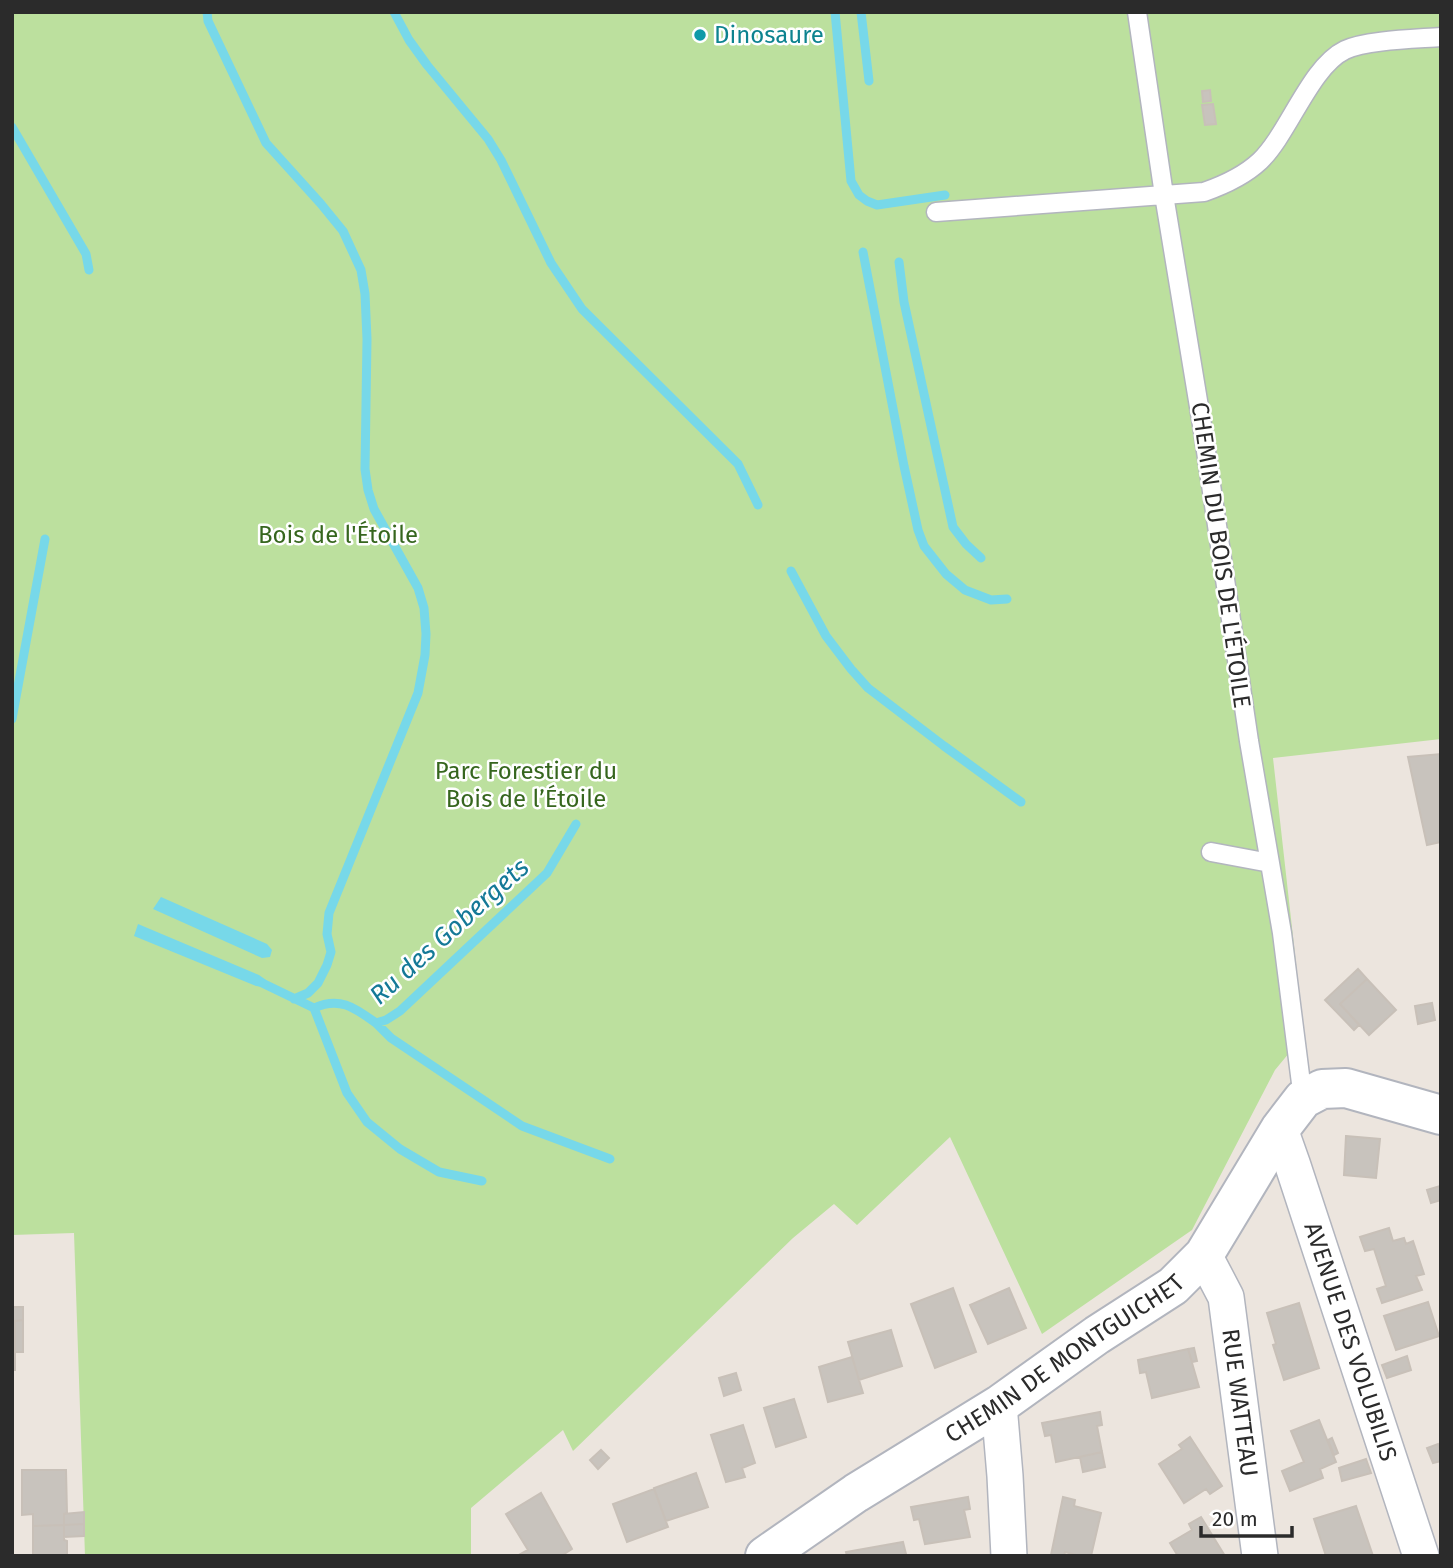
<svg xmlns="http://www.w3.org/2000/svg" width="1453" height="1568" font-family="'Fira Sans',sans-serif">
	<rect width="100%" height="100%" fill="#ece5de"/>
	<path fill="#bce09e" d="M12,12H1441V739L1273,758L1304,1035L1275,1070L1192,1230L1042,1334L950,1137L857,1225L834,1204L793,1238L573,1451L563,1430L471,1508V1556H85L74,1233L12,1235Z"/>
	<path fill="#77d8e9" d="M161,897L267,944L272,950L270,957L262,958L153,909Z
		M138,924L259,975L266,980L264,987L256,986L134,936Z"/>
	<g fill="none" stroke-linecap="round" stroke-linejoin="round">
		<path stroke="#77d8e9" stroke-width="9" d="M207,12L208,21L266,143L321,204L343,231L361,270L365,294L367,339L365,469L368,490L374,509L418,588L424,608L426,634L425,655L418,693L329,913L327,934L331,952L327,965L318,983L308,993L294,999
			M394,12L409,40L427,65L488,139L501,160L551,263L582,309L738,464L758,505
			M835,12L851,181L859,195L867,201L877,205L945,195
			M861,12L869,81
			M12,127L86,254L89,270
			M863,252L904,466L918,530L924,546L946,574L965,590L991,600L1007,599
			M899,262L904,302L953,527L966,544L981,558
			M791,571L826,636L851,669L868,688L944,746L1021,802
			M12,719L45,539
			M256,980L314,1008C340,996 355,1008 376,1023L386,1020L400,1011L547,873L576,824
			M314,1008L347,1093L367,1122L400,1149L439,1172L482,1181
			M376,1023L391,1038L522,1126L610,1159"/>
	</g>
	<path fill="#c8c3bd" stroke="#c8c0b8" stroke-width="2" d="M1210,90L1211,101L1203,102L1202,91Z
		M1213,104L1216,124L1205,125L1202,105Z
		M1441,754V842L1427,845L1408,757Z
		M1358,969L1367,979L1340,1004L1359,1025L1354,1030L1325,1000Z
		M1367,979L1396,1010L1369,1035L1340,1004Z
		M1432,1003L1435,1020L1418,1024L1415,1006Z
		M1346,1136L1380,1139L1376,1178L1344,1175Z
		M1440,1186L1441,1200L1431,1203L1427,1190Z
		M1389,1228L1393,1241L1404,1238L1406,1244L1413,1241L1424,1274L1416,1276L1422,1290L1382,1303L1377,1289L1386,1286L1374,1249L1365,1251L1360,1237Z
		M953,1288L976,1352L935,1368L911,1304Z
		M1009,1288L1026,1328L988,1344L970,1305Z
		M1428,1302L1439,1336L1396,1350L1384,1316Z
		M1299,1303L1319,1368L1284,1380L1273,1345L1276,1344L1267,1313Z
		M12,1307H23V1320L15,1321V1370H12Z
		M23,1320V1352H15V1321Z
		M891,1330L902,1366L859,1380L848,1342Z
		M1194,1348L1197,1361L1192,1362L1188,1349Z
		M1188,1349L1199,1387L1152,1398L1146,1372L1140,1373L1138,1360Z
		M1407,1356L1411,1370L1387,1378L1382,1365Z
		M852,1357L863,1393L828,1402L819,1367Z
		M736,1373L741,1390L724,1396L719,1378Z
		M794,1399L806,1437L776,1447L764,1408Z
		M1100,1412L1102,1425L1097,1426L1102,1452L1056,1462L1051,1435L1045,1436L1042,1423Z
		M1319,1420L1336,1462L1320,1469L1323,1478L1290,1491L1282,1471L1304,1462L1291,1431Z
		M743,1425L755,1463L742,1468L745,1477L726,1482L711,1435Z
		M1190,1437L1222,1486L1210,1494L1206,1489L1184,1503L1159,1464L1182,1449L1179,1445Z
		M1332,1438L1338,1453L1334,1455L1328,1440Z
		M1438,1444L1441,1453V1461L1433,1463L1427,1448Z
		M601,1450L609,1458L598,1469L590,1460Z
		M1102,1452L1105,1467L1083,1472L1080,1457Z
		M1366,1459L1371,1473L1342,1481L1339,1468Z
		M22,1470H66L67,1513L64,1514V1525L33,1526V1514L22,1515Z
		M696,1473L708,1507L666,1521L654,1488Z
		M654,1489L668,1527L627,1542L613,1504Z
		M541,1493L572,1549L561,1556H517L528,1550L506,1514Z
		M968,1497L970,1509L964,1510L970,1537L925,1544L919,1519L914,1520L911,1507Z
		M1063,1497L1075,1500L1074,1506L1101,1513L1091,1556H1080L1065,1552L1064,1556L1051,1555Z
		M1356,1506L1373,1556H1326L1314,1519Z
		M84,1512V1524L64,1525V1514Z
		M1201,1517L1225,1556H1178L1170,1543L1192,1530L1189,1524Z
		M84,1524V1536L64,1537V1525Z
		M64,1525V1540L67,1541V1556H33V1526Z
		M903,1542L906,1554L900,1556H847L846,1552Z"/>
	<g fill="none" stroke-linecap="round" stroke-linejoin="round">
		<defs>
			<path id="service" d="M1137,12L1164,195L1203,431L1249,741L1282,933L1303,1099
				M936,212L1204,192C1224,185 1244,176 1260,161C1289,133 1310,67 1345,50C1366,40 1416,39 1441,37
				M1211,852L1270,863"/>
			<g id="minor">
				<path id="s1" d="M1280,1129L1292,1163L1421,1556"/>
				<path id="s2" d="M1204,1255L1226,1297L1260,1556"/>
				<path d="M999,1405L1005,1476L1009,1556"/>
			</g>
			<g id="tertiary">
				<path id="s3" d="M765,1556L856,1493L999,1405L1097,1335L1173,1286L1204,1255L1280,1129L1303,1099L1322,1089L1346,1088L1441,1115"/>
			</g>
		</defs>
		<use href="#service" stroke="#b2b5be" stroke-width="21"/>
		<use href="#minor" stroke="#b2b5be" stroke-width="38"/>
		<use href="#tertiary" stroke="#b2b5be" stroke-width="42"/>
		<use href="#service" stroke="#fff" stroke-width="18"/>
		<use href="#minor" stroke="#fff" stroke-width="35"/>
		<use href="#tertiary" stroke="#fff" stroke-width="38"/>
	</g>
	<circle fill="#0f9aa8" stroke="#fff" stroke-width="2.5" cx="700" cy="35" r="7"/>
	<g text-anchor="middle" stroke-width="5" stroke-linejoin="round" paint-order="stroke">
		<g font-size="24" fill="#0d838f" stroke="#fff" text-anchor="start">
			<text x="714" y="43">Dinosaure</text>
		</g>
		<g font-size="24" fill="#36661e" stroke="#fff">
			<text x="338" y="543">Bois de l'Étoile</text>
			<text x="526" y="779">Parc Forestier du<tspan x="526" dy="28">Bois de l’Étoile</tspan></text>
		</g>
		<g font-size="24" fill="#2b2b2b" stroke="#fff">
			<text transform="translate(1221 555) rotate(82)" y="8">CHEMIN DU BOIS DE L'ÉTOILE</text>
			<text dy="8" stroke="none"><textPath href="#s1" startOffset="224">AVENUE DES VOLUBILIS</textPath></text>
			<text dy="8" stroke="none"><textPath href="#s3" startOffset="359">CHEMIN DE MONTGUICHET</textPath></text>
			<text dy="8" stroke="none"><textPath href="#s2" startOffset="154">RUE WATTEAU</textPath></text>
		</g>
		<g font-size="26" font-style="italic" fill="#147997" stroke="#fff">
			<text transform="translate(449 931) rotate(-42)" y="9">Ru des Gobergets</text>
		</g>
	</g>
	<rect width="1453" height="1568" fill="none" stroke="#2b2b2b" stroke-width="28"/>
	<path d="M1201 1526v10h91v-10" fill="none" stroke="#2b2b2b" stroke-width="3.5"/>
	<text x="1212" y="1526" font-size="21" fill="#2b2b2b" stroke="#ffffff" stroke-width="5" paint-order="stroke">20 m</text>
</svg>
